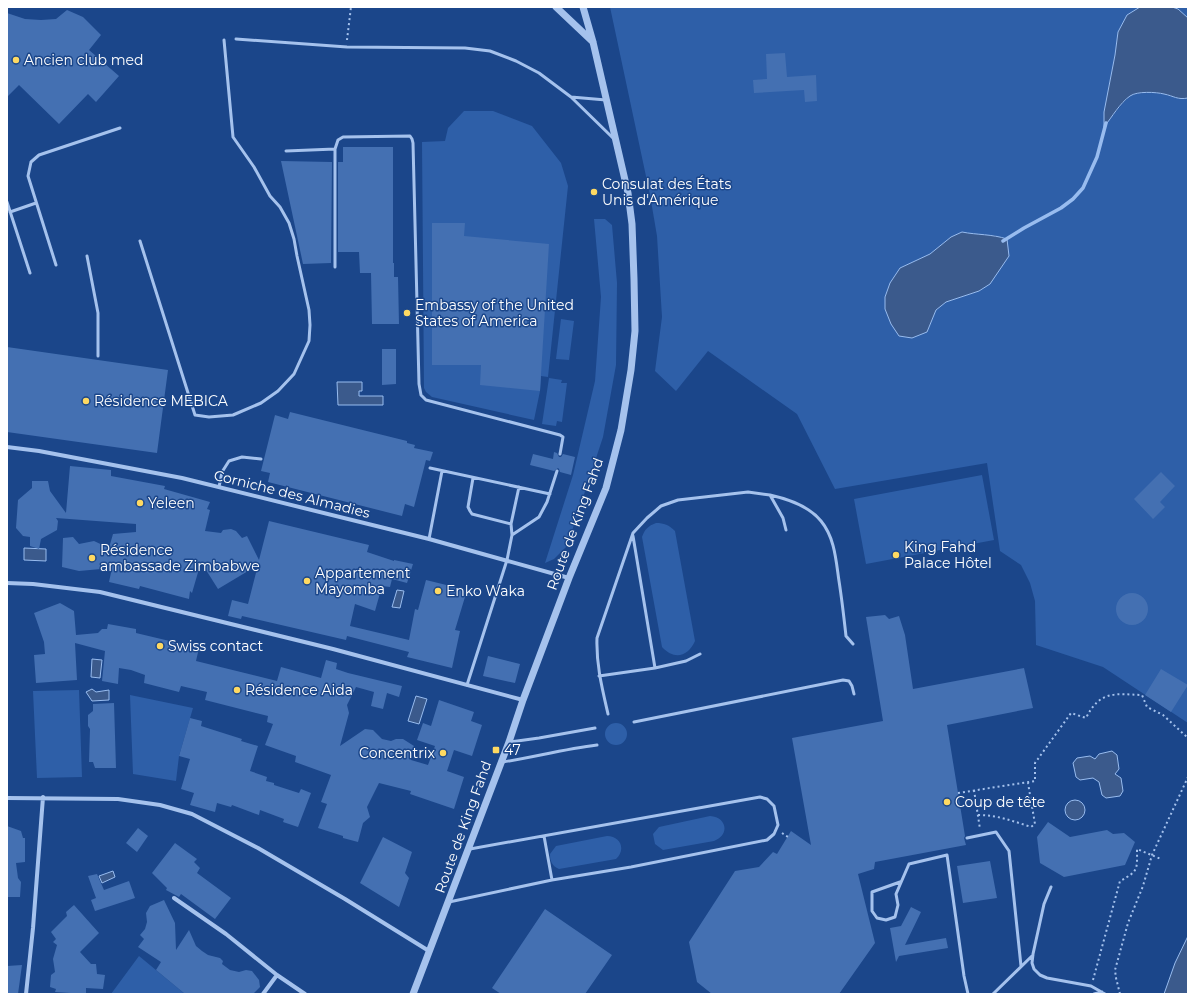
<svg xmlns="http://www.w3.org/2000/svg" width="1195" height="1001" font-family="Montserrat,sans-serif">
	<rect width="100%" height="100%" fill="#1b468a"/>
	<path fill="#2e5fa8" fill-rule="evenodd" d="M610,7H1140L1127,15L1118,32L1115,55L1109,85L1104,126L1124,102L1131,95L1148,92L1164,94L1180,99L1188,98V723L1103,667L1036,645L1035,601L1030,583L1021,565L1000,551L987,463L835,489L797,414L708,351L676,391L655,371L662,317L657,236L650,195ZM962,232L977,235H995L1009,256L989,284L979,291L946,302L936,310L927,332L885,297L890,283L900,268L930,254L951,237Z
		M1172,7H1188V18L1178,9Z
		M464,111H493L532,126L561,163L568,186L548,377L541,376L540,391L534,420L432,397L426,392L424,388L422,142L445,141L448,128Z
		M594,219H605L612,225L617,283L616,365L603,437L567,546L554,559L545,563L573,475L595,381L601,297Z
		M561,319L574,321L569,360L556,359Z
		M549,378L562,380L561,383H567L562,422L557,421L556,426L542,424Z
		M982,475L994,540L866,564L854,499Z
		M656,523C664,523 669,525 675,531L695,641C688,657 674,660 662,647L642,537C645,529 648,526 656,523Z
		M79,690L82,777L37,778L33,691Z
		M130,695L193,708L179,756L176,781L133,774Z
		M605 734a11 11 0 1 1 22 0a11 11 0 1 1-22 0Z
		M710,816C727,817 730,835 714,841L663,850L655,844L653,834L659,827Z
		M607,836C621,836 626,850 616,859L559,869C552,866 550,861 550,854L556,846Z
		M139,956L185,994H111Z"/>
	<path fill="#3b5a8c" stroke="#98bcef" d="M1140,7H1172L1178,9L1188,18V98C1177,100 1174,96 1164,94C1156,92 1137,91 1130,96C1120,103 1112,117 1104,127V112L1115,55L1118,32L1127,15Z
		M962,232C977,235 992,234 1007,239L1009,256L990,284L979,291L946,302L936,310L927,332L912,338L899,336L891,324L885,309V297L890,283L900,268L930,254L951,237Z
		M337,382H362V391H359V396H383V405H338Z
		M24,548L46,549V561L24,560Z
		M397,590L404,591L400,608L392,607Z
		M92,659L102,660L100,678L91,677Z
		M92,689L96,692L109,690V700L92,701L86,692Z
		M416,696L427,699L419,724L408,721Z
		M1112,751L1117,755L1119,769L1115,774L1121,778L1123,791L1120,796L1106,798L1102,795L1099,782L1093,778L1080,780L1076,777L1073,763L1077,758L1090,756L1095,759L1099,754Z
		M1065 810a10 10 0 1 1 20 0a10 10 0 1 1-20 0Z
		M113,871L115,877L102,883L99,876Z
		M1188,936V994H1164L1175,963Z"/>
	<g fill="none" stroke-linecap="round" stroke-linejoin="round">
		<path stroke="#98bcef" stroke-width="3.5" d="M1003,241L1024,228L1061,208L1073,199L1083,188L1097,157L1106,123"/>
	</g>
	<path fill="#4470b2" d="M67,10L83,17L101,35L89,50L119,76L96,102L88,94L59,124L19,85L7,97V13L25,19L41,20L56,19Z
		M785,53L787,77L816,75L817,101L805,102L804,90L754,93L753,80L767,79L766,54Z
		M343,147H393V263H394V277H398L399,324H372L371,273H360L359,252H338V162H343Z
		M281,161L332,162L331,263L303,264Z
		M432,223H465L464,236L549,244L540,391L480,385L481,365H432Z
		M7,347L168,370L157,453L7,432Z
		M382,349H396V384L382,385Z
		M290,412L407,441V443L415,445L414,448L433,452L430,461L426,460L414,507L405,504L402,516L268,482L270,473L261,471L275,415L288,419Z
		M554,452L557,453L559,457H561L563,454L575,457L571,475L560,472L559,469L558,468L554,471L530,465L533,454L553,459Z
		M70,466L111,470V476L165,486L164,489L210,502L207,509L210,510L205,531L221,533L223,530L231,529L236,531L242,538L247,536L259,560L269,521L369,545L367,552L394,561V560L413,564L407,583L392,579L390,587L382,586L375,611L355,604L350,626L409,640L415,609L418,610L426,580L479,593L465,597L455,630L460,631L452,668L407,657L409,652L347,636L346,640L242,616L241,619L228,616L232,600L248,604L258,565L218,589L201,562L192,593L190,591L189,599L140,586L139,589L109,582L112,568L79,571L62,567L63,538L73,537L79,544L94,541L109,548L113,534L136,532V524L56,518L58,521L57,530L41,539L39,549L30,546V537L23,536L16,528L18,500L32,488V481H48L50,491L66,513Z
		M1161,472L1175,486L1160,502L1165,507L1153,519L1134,499Z
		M1116 609a16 16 0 1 1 32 0a16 16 0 1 1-32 0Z
		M60,603L74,611L76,635L98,633L102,629H107L108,624L136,629V633L199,648L196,661L277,681L281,667L321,678L326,660L337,663L336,669L348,673L402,686L399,697L387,693L383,709L371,706L374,692L356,687L347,705L349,713L340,746L365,729L373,730L382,739L391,741L396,739H403L414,746L411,760L428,765L435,746L417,740L423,723L431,726L439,700L474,712L471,721L482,725L472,756L454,750L447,771L464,777L454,809L410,794L411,791L379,783L367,807L370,817L363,823L358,842L343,838V836L318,828L327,804L321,802L331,775L295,762L296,756L265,745L273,724L267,722L268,716L205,700L207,692L181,686L179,692L144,683L145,675L131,670L119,668L118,684L102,681L105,651L75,643L77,680L36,683L34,655L45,654L44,642L34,613Z
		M885,615L889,619L899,616L905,635L913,689L1024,668L1033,708L947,725L965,836L964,838L966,845L875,862L874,869L858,874L875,943L839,994H712L697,982L689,942L735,871L759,867L773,852L777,854L791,831L811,845L792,738L883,721L866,617Z
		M488,656L520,664L515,683L483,676Z
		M1161,669L1188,685L1171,712L1145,695Z
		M114,703L116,768H95L93,762H89L90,729L88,726V715L93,711V704Z
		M190,718L202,721L201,726L242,739L241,741L258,746L250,771L267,777L266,781L274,783V785L299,793L301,789L311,793L298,827L283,822L284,819L260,810L259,815L232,805L231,807L217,803L215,812L190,805L194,793L181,789L190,759L179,756Z
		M1048,822L1070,837L1107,830L1113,834L1124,833L1135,842L1125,865L1064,877L1040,863L1037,837Z
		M7,826L21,831L23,838H25V862L16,863L18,878L21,882L20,897H7Z
		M138,828L148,836L137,852L126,843Z
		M383,837L412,852L405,873L409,878L399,907L360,883Z
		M175,843L197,859L194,862L200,868L197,873L231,898L215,919L181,894L179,897L166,890L167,888L152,873Z
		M990,861L997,898L963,903L957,866Z
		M97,874L104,890L129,881L135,898L95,911L91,900L96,898L88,876Z
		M164,900L175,923L176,950L189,930L196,946L202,951L208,955L220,958L223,961L222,964L230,970L239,972L246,970L252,971L259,980L260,987L254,993L248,994H185L156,970L161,962L138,947L144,939L140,935L145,929L147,922L146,913L150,906Z
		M74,905L99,933L80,952L91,964H96L97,974L105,975L103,989L86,988V994L55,992L56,989L50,987L51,975L55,972L53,959L57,945L53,942L56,939L51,932L67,916L66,912Z
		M911,907L921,912L905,945L946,938L948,948L899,956L896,962L890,928L901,926Z
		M545,909L612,955L585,994H501L492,988Z
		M22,965L18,994H8L7,966Z"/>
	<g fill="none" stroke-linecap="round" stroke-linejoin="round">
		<path stroke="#a5c2ed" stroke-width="2" stroke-dasharray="2 3" stroke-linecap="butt" d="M347,40L351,7
			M974,790L980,829
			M958,793L1035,781V763L1071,713L1086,718C1100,690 1115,694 1142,695L1147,707L1163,715L1188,738
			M978,815C997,815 1013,821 1031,827L1035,824L1028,783
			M782,833L788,837
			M1093,980L1120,881C1139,871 1137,869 1137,849L1161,859
			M1120,994L1116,978L1115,970L1128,923L1143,886L1152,855L1188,777"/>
		<path stroke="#a5c2ed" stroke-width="3" d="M236,39L347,47L465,48L490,51L516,61L539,73L571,97L614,139
			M571,97L606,100
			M286,151L335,149
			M7,202L30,273
			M10,212L36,203
			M140,241L195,415L209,417L233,415L261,403L278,391L294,374L309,341L310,325L309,310L297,256L294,239L289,223L280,207L270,196L254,167L233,137L224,40
			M87,256L98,313V356
			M56,265L28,176L31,162L39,155L120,128
			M335,267V149L338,140L343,137L410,136L412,139L413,143L419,384L421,395L426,400L560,435L563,437L560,454
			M430,468L550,494
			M473,478L468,507L470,511L472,514L511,524
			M219,487L222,472L229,461L242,457L261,459
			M770,495C788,499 809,506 821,521C835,538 836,561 839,581C842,600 844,618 846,636L853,644
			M512,535L511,524L519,487
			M633,536L655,668
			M429,539L442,471
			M599,676L655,668L686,661L700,654
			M467,685L507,560L512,535L539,517L547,502L557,471
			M608,714C602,688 596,664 597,638L633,533L647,518L661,506L678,500L748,492L770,495L783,518L786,530
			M634,722L843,680L849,681L852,686L854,694
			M510,742L539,738L595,728
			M503,762C534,757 565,749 597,745
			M544,836L552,880
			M967,838L996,832L1009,851L1021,966
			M900,882L872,892V911L877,918L886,920L895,917L898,905L896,894L909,864L947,855L964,976L968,994
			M1051,887L1044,904L1033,954L1032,963L1034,969L1040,975L1047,978L1091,986L1105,994
			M449,902L552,880L631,867L767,840L774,834L778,825L774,806L767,799L760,797L470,849
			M993,994L1033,955
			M1094,994L1102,992"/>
		<path stroke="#a5c2ed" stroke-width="4" d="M7,447L39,451L182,478L429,539L569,578
			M7,583L33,584L100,592L333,649L523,700
			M7,798L118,799L160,805L192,814L258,848L345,899L429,951
			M174,898L226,934L277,975L305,994
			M26,994L33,928L43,797
			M263,994L277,975"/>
		<path stroke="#a5c2ed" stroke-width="7" d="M556,7L593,42
			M413,994L509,742L523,700L569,578L606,488L621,430L631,370L635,331L634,279L632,224L628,193L593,42L583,7"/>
	</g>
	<g fill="#fed962" stroke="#1b468a" stroke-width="1.5">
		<circle cx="16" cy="60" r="4"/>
		<circle cx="594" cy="192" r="4"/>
		<circle cx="407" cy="313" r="4"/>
		<circle cx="86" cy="401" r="4"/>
		<circle cx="140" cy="503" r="4"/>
		<circle cx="896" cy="555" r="4"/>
		<circle cx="92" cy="558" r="4"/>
		<circle cx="307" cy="581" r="4"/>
		<circle cx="438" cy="591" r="4"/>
		<circle cx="160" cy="646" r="4"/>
		<circle cx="237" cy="690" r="4"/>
		<rect x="492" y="746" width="8" height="8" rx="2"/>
		<circle cx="443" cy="753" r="4"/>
		<circle cx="947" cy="802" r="4"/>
	</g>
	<g text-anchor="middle" stroke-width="3" stroke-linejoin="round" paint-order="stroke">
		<g font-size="14" fill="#fff" stroke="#1b468a" text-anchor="start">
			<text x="24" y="65">Ancien club med</text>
			<text x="602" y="189">Consulat des États<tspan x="602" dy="16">Unis d'Amérique</tspan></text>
			<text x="415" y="310">Embassy of the United<tspan x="415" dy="16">States of America</tspan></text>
			<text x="94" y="406">Résidence MEBICA</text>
			<text x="148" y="508">Yeleen</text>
			<text x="904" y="552">King Fahd<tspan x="904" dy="16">Palace Hôtel</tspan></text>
			<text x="100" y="555">Résidence<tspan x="100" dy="16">ambassade Zimbabwe</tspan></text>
			<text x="315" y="578">Appartement<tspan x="315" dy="16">Mayomba</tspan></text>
			<text x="446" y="596">Enko Waka</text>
			<text x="168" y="651">Swiss contact</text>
			<text x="245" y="695">Résidence Aida</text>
			<text x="504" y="755">47</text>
			<text x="435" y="758" text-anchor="end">Concentrix</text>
			<text x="955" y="807">Coup de tête</text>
		</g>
		<g font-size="14" fill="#fff" stroke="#1b468a">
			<text transform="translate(292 494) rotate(14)" y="5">Corniche des Almadies</text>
			<text transform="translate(575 524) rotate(-70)" y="5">Route de King Fahd</text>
			<text transform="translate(463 827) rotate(-70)" y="5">Route de King Fahd</text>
		</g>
	</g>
	<rect width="1195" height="1001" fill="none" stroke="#ffffff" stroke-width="16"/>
</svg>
